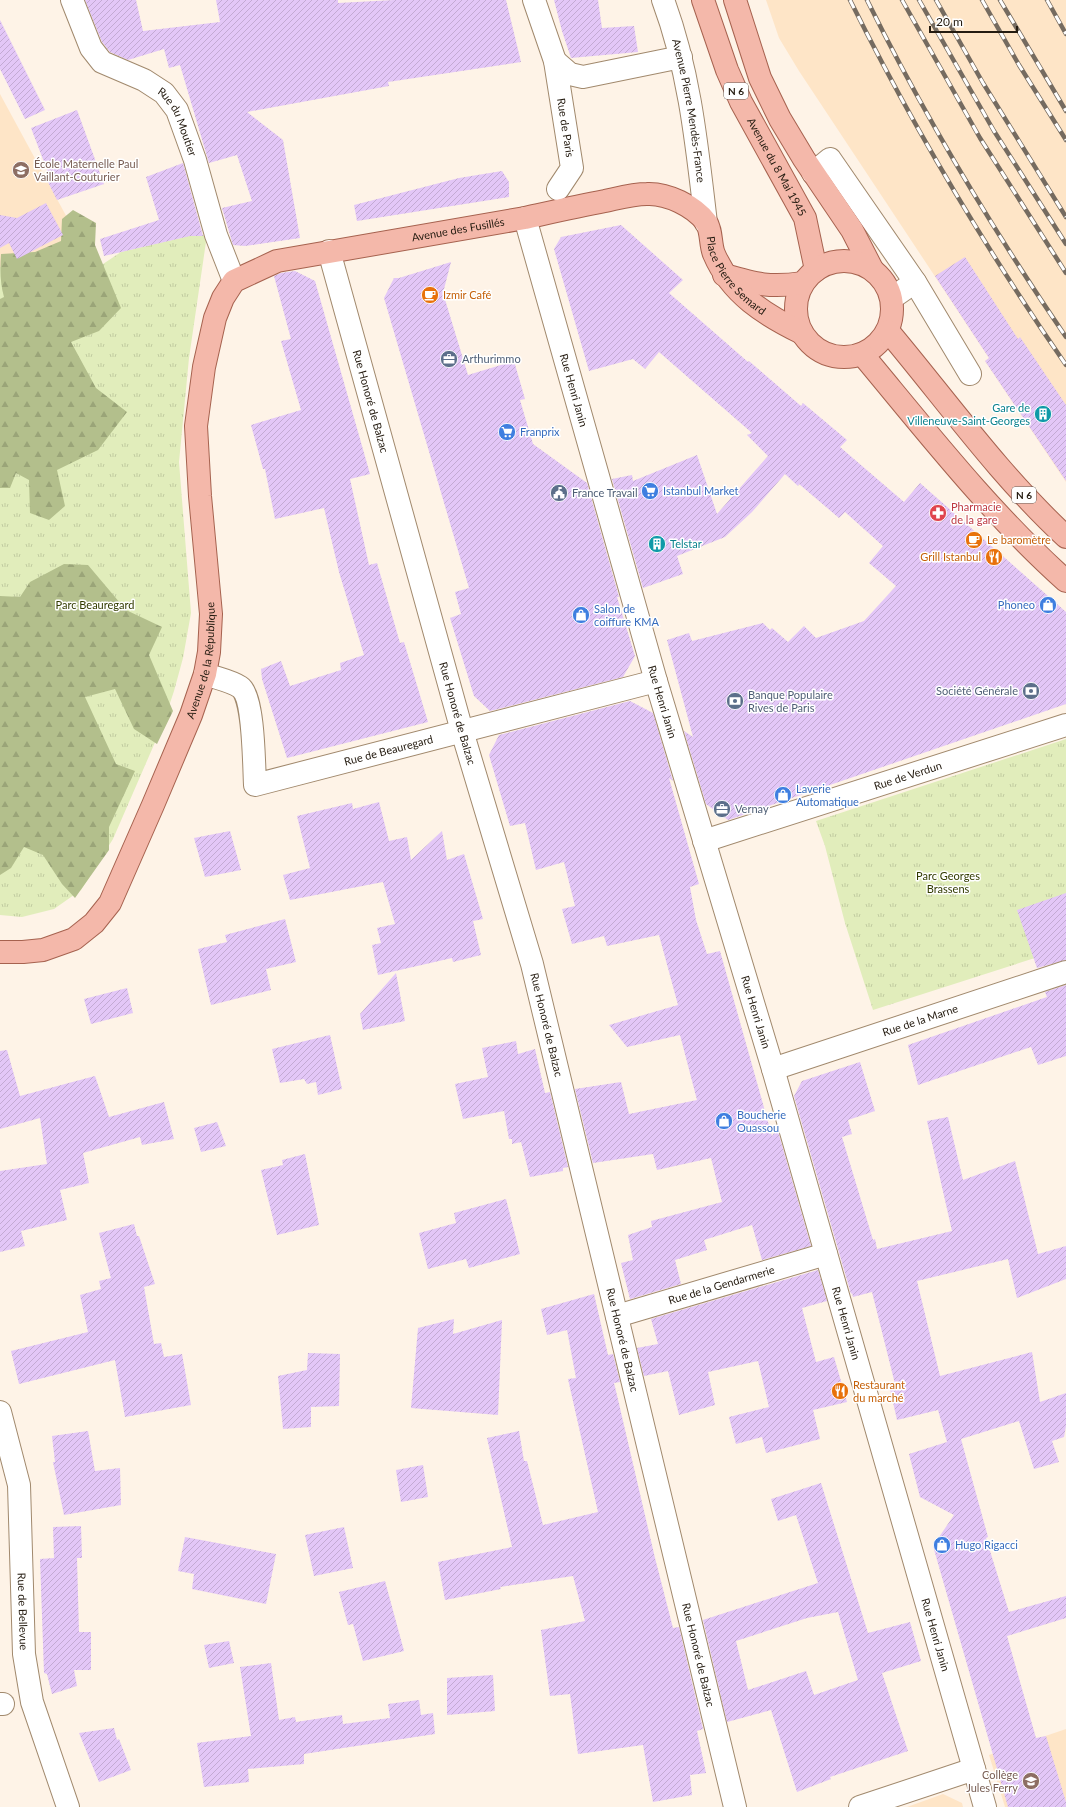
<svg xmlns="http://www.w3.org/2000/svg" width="1066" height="1807" font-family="Lato,sans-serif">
	<defs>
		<pattern id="grass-tufts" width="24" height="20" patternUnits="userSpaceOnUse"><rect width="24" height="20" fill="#e1edbb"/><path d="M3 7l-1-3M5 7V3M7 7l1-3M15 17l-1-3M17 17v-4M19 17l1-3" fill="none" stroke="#c1cba0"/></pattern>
		<pattern id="forest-firs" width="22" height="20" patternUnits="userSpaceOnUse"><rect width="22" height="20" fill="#b3bf8c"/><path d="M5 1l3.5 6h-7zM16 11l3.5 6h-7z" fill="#9aa478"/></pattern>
		<pattern id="building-hatch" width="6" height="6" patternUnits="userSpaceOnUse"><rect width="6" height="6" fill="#e3c7f7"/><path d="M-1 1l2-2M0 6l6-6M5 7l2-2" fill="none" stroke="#c3aad3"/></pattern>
	</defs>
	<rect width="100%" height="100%" fill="#fef3e7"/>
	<path fill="#fee5c7" d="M766,0H1066V482L985,361L989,358L799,71L779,38Z
		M0,94L83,247L0,267Z
		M1066,1729V1807H1005L989,1755Z
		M943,1794L962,1803L963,1807H907Z"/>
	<path fill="url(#grass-tufts)" d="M207,235L189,358L179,462L191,613L183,658L174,691L163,724L113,839L81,890L54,909L22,917L0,915V267L100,266L121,252L189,236Z
		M1066,739V948L873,1010L845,923L825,846L816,821Z"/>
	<path fill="url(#forest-firs)" d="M73,210L96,223L95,245L121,308L99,331L71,342L96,388L127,412L98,450L57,470L65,506L49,520L30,513L29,480L16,473L10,488H0V299L4,297C0,283 0,269 1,254L35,252L61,241L62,219Z
		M64,564L88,565L126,610L162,627L149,655L173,711L157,744L134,729L115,689L85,697L116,764L135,771L109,827V850L75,898L62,884L43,855L24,847L11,868L0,875V596L20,597L30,582Z"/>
	<path fill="url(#building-hatch)" fill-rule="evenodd" d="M85,0H136L143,31L220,22L216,0H338V3L394,0H506L521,62L388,82L389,86L247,112L283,140L300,238L245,246L233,245L222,208L252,201L237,155L209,163L180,65L169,68L164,49L128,60L110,52L102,42Z
		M554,0H598L602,28L634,26L638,52L571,58L562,31Z
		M0,20L45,110L25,119L0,69Z
		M77,110L104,184L57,200L45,176L49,175L31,128Z
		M183,163L203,236H190L104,256L100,239L159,220L146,177Z
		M502,171L509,182V197L357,221L354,205L459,178Z
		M46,203L63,235L17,259L9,243L0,248V215L17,218Z
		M621,225L683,280L669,293L748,362L749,361L801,406L803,403L847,440L840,447L904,502L920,483L1066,612V704L728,820L706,804L684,731L693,737L667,640L689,633L692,641L763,623L770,630L772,628L788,642L804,626L816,638L864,621L896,586L869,563L883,546L845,512L839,518L799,484L798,486L785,474L752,512L725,537L677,556L683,574L643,588L612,479L632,475L633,481L697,455L717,514L768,456L747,435L752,433L659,352L645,369L633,359L589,371L554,249L561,237Z
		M965,257L1018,339L1020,337L1066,405V481L985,361L989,358L935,276Z
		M451,262L443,293L468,375L514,361L525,399L520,400L533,444L587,483L619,597H617L635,656L623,677L490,711L474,696L450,618L461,614L455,592L469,588L384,298L394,278H399Z
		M295,271L315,281L370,474L350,479L369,565L377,563L400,643L404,642L428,722L287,758L262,679L261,669L281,661L290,686L341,670L340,663L364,655L339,572L324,508L275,519L265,469H263L251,425L301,410L281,341L291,339L274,276L281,273Z
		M630,701L653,713L673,781L669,778L699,884L690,887L696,920L707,954L720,951L772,1136L777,1128L811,1246L762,1260L752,1225L704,1240L707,1250L675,1260L681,1284L630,1299L621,1263L633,1260L628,1235L652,1227L651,1221L722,1202L711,1158L657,1170L653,1154L593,1163L575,1089L621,1082L629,1114L697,1100L680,1035L627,1047L609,1025L678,1005L659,935L607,946L604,936L572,944L562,909L575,906L564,862L536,870L525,823L510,826L489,755L499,735Z
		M379,802L389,841L407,837L411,860L442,831L447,860L464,854L483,919L473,921L481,955L453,962L452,958L378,975L372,945L381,943L377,928L395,924L383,882L290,900L283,875L310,868L297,816L352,803L353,809Z
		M230,831L241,870L205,877L194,838Z
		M1066,893V960L1037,968L1017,910Z
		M285,919L296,962L266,969L271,990L211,1005L198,949L227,942L225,935Z
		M396,973L405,1021L363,1030L360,1014Z
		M1066,985V1056L1038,1065L1031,1047L918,1085L908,1045L1047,997L1045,992Z
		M127,988L133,1013L91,1024L84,999Z
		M330,1035L342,1089L318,1095L316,1082L307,1084L304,1079L280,1083L272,1049Z
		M516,1041L518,1054L535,1049L545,1093L550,1092L568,1167L563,1168V1171L530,1177L521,1142L512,1144V1139H509L504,1111L463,1119L455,1084L488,1077L482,1048Z
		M7,1050L20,1096L95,1076L109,1117L164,1102L174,1139L142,1145L140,1137L83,1153L89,1183L60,1190L67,1220L21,1231L25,1246L0,1252V1171L47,1164L40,1118L0,1129V1051Z
		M860,1062L875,1111L848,1120L852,1134L842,1137L873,1240L875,1239L877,1249L952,1231L927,1121L948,1117L963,1180L1015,1161L1038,1254L1066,1246V1279L1017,1298L1008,1259L917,1281L940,1376L1032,1352L1040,1402L1066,1393V1426L1064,1437L1052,1441L1059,1462L1034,1469L1019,1421L961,1439L988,1537L986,1538L1009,1612L1066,1596V1618L1007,1636L1036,1738L1046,1736L1066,1802V1807H1008L933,1546L954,1515L920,1497L909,1454L947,1442L938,1410L897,1420L890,1389L896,1388L872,1292L853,1297L852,1293L851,1294L794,1096L802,1081Z
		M217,1122L226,1146L201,1152L194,1128Z
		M305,1154L319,1225L277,1235L261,1170L283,1165L282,1160Z
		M506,1199L520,1254L469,1268L466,1259L428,1269L419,1233L456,1223L454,1213Z
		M134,1224L137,1236H139L155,1284L144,1287L154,1344L161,1343L164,1357L182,1354L191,1405L125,1417L115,1360L19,1384L11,1351L88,1332L80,1295L101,1289L99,1281L111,1278L99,1233Z
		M818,1270L827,1301L802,1308L816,1362L834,1357L847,1402L813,1410L820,1439L766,1453L762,1437L736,1444L729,1417L769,1407L758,1361L708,1372L715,1405L679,1415L668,1371L644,1376L637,1348L658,1344L651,1319Z
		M594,1294L608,1355L613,1354L620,1382L614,1383L616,1391L655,1558L673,1628L679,1627L703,1729L697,1731L706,1773L690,1775L692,1795L653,1802L643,1745L578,1754L570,1694L550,1696L541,1630L585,1621L573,1576L500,1587L501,1589L445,1600L438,1562L512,1547L487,1438L519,1431L524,1461H527L543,1525L598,1512L568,1379L576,1378L567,1330L547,1335L541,1309Z
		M454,1319L453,1334L502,1320L498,1415L411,1408L418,1328Z
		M308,1353L340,1354L339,1406L311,1407V1427L283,1429L278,1376L307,1370Z
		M88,1431L95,1471L120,1468L121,1505L64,1515L53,1462H55L52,1436Z
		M423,1465L428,1497L401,1502L396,1470Z
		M821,1483L868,1633L910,1622L921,1661L882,1673L908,1751L830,1777L831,1779L797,1792L771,1710L727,1722L703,1620L818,1583L796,1515L778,1521L771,1499ZM838,1612L858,1680L814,1695L806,1671L748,1690L736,1641L807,1618Z
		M81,1526L82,1558H77L79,1632H91V1670H74L77,1686L52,1694L47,1674L44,1673L40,1559L54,1558L53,1527Z
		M344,1527L353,1568L314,1576L305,1535Z
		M185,1537L276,1554L266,1604L192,1589L194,1574L178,1571Z
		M385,1581L404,1651L363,1661L353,1624L348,1625L339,1592Z
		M229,1641L234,1663L209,1668L204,1645Z
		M271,1663L279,1720L295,1717L296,1722L342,1715L343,1724L390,1718L388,1704L419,1700L421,1715L433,1713L435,1734L304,1754V1764L248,1769L249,1782L204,1787L197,1743L251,1736L240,1667Z
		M493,1675L495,1711L447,1715V1678Z
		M114,1728L117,1740L119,1739L131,1770L99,1782L79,1733Z"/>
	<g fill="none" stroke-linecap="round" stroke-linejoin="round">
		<defs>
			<g id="minor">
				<path id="s1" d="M72,0L91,48L102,62L144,80L164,93L177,110L195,160L216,235L234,281"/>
				<path id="s2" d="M534,0L555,61L572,168L558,189"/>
				<path id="s3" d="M663,0C690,72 697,147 706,223"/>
				<path d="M555,61L570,74L583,77L681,57"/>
				<path d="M813,173L830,159L915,282L970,374"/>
				<path id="s4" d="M525,218L656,681L773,1069L985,1807"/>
				<path id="s5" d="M329,251L462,731L532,964L735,1807"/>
				<path d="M892,298L915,282"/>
				<path id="s6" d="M205,674C216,678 231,681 240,687C254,696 254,767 255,785L656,681"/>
				<path id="s7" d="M704,841L1066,725"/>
				<path id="s8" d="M773,1069L1066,972"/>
				<path id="s9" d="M617,1316L826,1254"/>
				<path id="s10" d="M0,1412L19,1485L24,1654L32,1702L68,1807"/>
				<path d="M0,1704H3"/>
				<path d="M860,1807L974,1769"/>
			</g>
			<g id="major">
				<path id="s11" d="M703,0L727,70L741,102L805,218L816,270"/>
				<path d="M735,0L760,78L780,119L804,159L852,230L872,269"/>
				<circle cx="844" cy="309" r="48"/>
				<path d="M724,275C756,284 769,288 803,283"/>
				<path d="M888,331C946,400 999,475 1066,537"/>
				<path d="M862,354C927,432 990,513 1066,581"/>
				<path id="s12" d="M0,952H23L43,950L74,939L94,923L110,903L153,805L191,715L205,674L209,652L211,614L200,496L196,426L204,367L215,318L223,298L234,281L277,261L525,218C552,212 578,206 605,201C619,198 633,194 647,194C667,193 694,206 706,222C712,230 710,245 714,254C731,294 765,315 802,333"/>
			</g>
		</defs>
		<use href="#minor" stroke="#a1896d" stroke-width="24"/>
		<use href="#major" stroke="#a6624f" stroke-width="24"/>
		<use href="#minor" stroke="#fff" stroke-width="22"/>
		<use href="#major" stroke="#f4b8aa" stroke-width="22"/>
		<defs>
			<path id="rail" d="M850,0C913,127 986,249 1066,365
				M867,0C925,117 993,230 1066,337
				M902,0L980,138L1066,273
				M919,0L994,131L1066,244
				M936,0L983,83L1066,217
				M982,0L1019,65L1066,140
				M1000,0L1066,111
				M1047,0L1066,34"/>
		</defs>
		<use href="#rail" stroke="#756b60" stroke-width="4.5"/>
		<use href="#rail" stroke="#fff" stroke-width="3" stroke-dasharray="9" stroke-linecap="butt"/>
	</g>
	<defs>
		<symbol id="school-disc" viewBox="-11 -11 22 22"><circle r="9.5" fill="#8d6e63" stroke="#fff"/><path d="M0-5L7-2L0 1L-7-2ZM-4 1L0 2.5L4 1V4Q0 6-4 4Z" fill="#fff"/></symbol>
		<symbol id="cafe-disc" viewBox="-11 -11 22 22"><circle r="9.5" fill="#e8710a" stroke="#fff"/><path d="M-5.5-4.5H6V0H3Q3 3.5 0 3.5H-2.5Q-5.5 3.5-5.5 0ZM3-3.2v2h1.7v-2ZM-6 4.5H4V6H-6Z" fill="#fff"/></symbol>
		<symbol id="office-disc" viewBox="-11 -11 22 22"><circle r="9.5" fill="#5c6f8a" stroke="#fff"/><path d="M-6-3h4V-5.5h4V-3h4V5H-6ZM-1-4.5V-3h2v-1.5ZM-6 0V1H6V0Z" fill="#fff"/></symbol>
		<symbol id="building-disc" viewBox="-11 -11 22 22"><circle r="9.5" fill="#0f9aa8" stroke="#fff"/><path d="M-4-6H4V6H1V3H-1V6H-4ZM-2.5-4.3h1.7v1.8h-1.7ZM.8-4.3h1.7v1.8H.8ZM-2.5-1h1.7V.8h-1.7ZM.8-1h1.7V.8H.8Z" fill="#fff"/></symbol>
		<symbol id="supermarket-disc" viewBox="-11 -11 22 22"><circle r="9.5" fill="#3f7fe0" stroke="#fff"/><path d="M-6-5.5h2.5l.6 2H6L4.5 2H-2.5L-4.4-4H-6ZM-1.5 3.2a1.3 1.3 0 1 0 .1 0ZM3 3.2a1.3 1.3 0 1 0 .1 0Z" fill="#fff"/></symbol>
		<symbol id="civic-disc" viewBox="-11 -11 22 22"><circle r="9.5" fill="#5c6f8a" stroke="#fff"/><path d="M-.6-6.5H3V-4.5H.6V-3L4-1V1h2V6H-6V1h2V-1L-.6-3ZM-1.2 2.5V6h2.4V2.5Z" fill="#fff"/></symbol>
		<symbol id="pharmacy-disc" viewBox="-11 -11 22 22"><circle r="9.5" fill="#e0444e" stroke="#fff"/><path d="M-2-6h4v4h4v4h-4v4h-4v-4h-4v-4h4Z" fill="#fff"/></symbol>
		<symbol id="restaurant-disc" viewBox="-11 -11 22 22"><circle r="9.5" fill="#e8710a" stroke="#fff"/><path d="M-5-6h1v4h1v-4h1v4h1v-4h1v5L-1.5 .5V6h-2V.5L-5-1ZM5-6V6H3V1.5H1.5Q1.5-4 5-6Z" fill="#fff"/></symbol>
		<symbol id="shop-disc" viewBox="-11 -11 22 22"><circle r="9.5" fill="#3f7fe0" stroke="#fff"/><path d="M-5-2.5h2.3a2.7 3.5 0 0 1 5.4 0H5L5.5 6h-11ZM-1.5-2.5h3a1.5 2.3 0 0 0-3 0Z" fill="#fff"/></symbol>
		<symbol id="bank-disc" viewBox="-11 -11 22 22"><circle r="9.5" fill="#5c6f8a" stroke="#fff"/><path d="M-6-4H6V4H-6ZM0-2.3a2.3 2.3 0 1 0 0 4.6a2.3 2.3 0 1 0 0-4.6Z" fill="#fff"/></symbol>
	</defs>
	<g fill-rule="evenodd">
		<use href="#school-disc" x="11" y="160" width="20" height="20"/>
		<use href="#cafe-disc" x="420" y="285" width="20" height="20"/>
		<use href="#office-disc" x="439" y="349" width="20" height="20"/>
		<use href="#building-disc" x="1033" y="404" width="20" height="20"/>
		<use href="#supermarket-disc" x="497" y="422" width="20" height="20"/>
		<use href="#supermarket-disc" x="640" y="481" width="20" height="20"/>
		<use href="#civic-disc" x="549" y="483" width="20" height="20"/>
		<use href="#pharmacy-disc" x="928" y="503" width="20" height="20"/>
		<use href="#cafe-disc" x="964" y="530" width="20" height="20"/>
		<use href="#building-disc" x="647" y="534" width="20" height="20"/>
		<use href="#restaurant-disc" x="984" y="547" width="20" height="20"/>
		<use href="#shop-disc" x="1038" y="595" width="20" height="20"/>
		<use href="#shop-disc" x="571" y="605" width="20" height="20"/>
		<use href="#bank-disc" x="1021" y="681" width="20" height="20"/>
		<use href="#bank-disc" x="725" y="691" width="20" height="20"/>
		<use href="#shop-disc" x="773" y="785" width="20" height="20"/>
		<use href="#office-disc" x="712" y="799" width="20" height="20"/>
		<use href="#shop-disc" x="714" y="1111" width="20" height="20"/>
		<use href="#restaurant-disc" x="830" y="1381" width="20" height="20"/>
		<use href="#shop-disc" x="932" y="1535" width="20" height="20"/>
		<use href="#school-disc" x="1021" y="1771" width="20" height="20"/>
	</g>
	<g text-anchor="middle" stroke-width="3" stroke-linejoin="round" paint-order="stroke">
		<g fill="#fff" stroke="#665f58" stroke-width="1">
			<rect x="724" y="83" width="24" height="16" rx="3"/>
			<rect x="1012" y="487" width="24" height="16" rx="3"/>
		</g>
		<g font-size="10" font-weight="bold" fill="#241b10">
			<text x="736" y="95">N 6</text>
			<text x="1024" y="499">N 6</text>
		</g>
		<g font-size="11" fill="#241b10" stroke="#fff">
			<text dy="4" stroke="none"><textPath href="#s3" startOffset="114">Avenue Pierre Mendès-France</textPath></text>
			<text dy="4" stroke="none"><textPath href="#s1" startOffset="171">Rue du Moutier</textPath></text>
			<text dy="4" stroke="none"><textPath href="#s2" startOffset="132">Rue de Paris</textPath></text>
			<text dy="4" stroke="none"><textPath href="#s11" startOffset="183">Avenue du 8 Mai 1945</textPath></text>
			<text dy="4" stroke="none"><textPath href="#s12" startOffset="1007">Avenue des Fusillés</textPath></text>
			<text dy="4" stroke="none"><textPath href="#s12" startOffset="1330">Place Pierre Semard</textPath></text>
			<text dy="4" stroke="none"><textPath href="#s4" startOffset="179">Rue Henri Janin</textPath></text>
			<text dy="4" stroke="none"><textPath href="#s5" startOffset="156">Rue Honoré de Balzac</textPath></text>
			<text dy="4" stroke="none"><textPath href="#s12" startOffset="388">Avenue de la République</textPath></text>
			<text dy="4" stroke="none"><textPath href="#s4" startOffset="503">Rue Henri Janin</textPath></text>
			<text dy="4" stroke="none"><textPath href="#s5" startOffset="480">Rue Honoré de Balzac</textPath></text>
			<text dy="4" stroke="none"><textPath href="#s6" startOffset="276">Rue de Beauregard</textPath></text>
			<text dy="4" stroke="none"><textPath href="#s7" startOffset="214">Rue de Verdun</textPath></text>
			<text dy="4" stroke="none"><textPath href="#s4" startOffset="827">Rue Henri Janin</textPath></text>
			<text dy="4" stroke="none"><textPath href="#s8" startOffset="155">Rue de la Marne</textPath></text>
			<text dy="4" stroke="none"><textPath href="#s5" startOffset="804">Rue Honoré de Balzac</textPath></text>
			<text dy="4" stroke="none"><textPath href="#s9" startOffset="109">Rue de la Gendarmerie</textPath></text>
			<text dy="4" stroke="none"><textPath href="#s4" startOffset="1151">Rue Henri Janin</textPath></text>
			<text dy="4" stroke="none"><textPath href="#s5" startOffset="1128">Rue Honoré de Balzac</textPath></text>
			<text dy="4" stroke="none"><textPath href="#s10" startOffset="202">Rue de Bellevue</textPath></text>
			<text dy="4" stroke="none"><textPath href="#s4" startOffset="1475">Rue Henri Janin</textPath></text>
			<text dy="4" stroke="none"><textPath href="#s5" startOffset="1452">Rue Honoré de Balzac</textPath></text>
		</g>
		<g font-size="11" fill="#785e54" stroke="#fff" text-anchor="start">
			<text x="34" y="168">École Maternelle Paul<tspan x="34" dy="13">Vaillant-Couturier</tspan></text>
			<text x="1018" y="1779" text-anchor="end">Collège<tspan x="1018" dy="13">Jules Ferry</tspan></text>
		</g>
		<g font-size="11" fill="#c56008" stroke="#fff" text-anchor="start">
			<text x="443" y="299">Izmir Café</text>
			<text x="987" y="544">Le baromètre</text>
			<text x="981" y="561" text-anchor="end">Grill Istanbul</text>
			<text x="853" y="1389">Restaurant<tspan x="853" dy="13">du marché</tspan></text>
		</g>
		<g font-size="11" fill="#4e5e75" stroke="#fff" text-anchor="start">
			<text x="462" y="363">Arthurimmo</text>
			<text x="572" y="497">France Travail</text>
			<text x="1018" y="695" text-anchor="end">Société Générale</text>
			<text x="748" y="699">Banque Populaire<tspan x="748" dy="13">Rives de Paris</tspan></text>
			<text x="735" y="813">Vernay</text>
		</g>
		<g font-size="11" fill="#0d838f" stroke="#fff" text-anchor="end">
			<text x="1030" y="412">Gare de<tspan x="1030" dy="13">Villeneuve-Saint-Georges</tspan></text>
			<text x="670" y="548" text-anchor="start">Telstar</text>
		</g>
		<g font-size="11" fill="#366cbe" stroke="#fff" text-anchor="start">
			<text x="520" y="436">Franprix</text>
			<text x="663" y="495">Istanbul Market</text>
			<text x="1035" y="609" text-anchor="end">Phoneo</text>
			<text x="594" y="613">Salon de<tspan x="594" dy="13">coiffure KMA</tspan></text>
			<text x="796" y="793">Laverie<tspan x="796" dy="13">Automatique</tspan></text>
			<text x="737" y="1119">Boucherie<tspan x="737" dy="13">Ouassou</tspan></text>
			<text x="955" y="1549">Hugo Rigacci</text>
		</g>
		<g font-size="11" fill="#be3a42" stroke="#fff" text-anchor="start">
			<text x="951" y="511">Pharmacie<tspan x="951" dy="13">de la gare</tspan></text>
		</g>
		<g font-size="11" fill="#323b00" stroke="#fff">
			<text x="95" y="609">Parc Beauregard</text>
			<text x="948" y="880">Parc Georges<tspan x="948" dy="13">Brassens</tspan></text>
		</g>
	</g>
	<path d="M930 26v6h87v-6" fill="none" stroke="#241b10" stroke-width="2"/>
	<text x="936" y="26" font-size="12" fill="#241b10" stroke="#ffffff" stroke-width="3" paint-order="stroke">20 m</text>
</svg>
